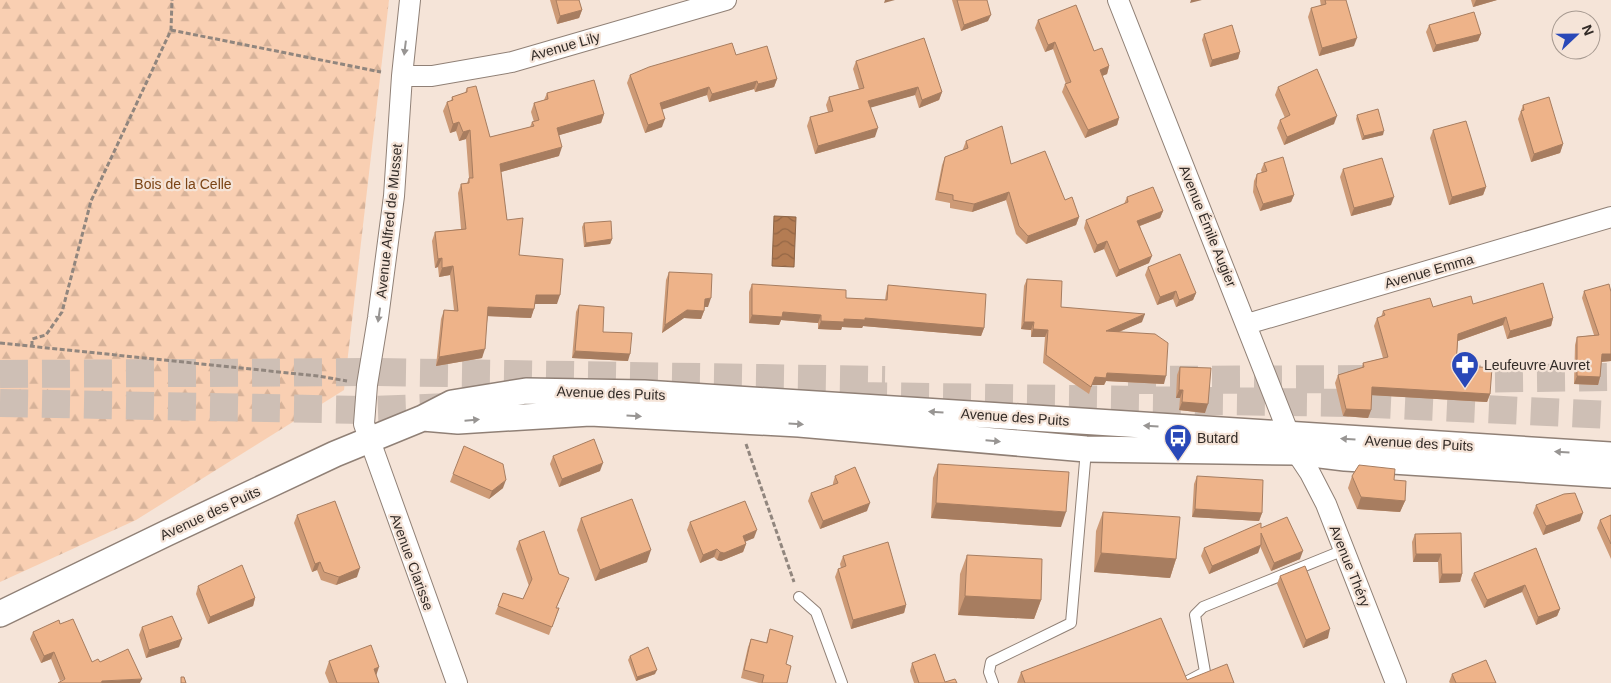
<svg xmlns="http://www.w3.org/2000/svg" width="1611" height="683" font-family="Helvetica,sans-serif">
	<defs>
		<pattern id="forest-firs" width="22" height="20" patternUnits="userSpaceOnUse" patternTransform="scale(1.25)"><rect width="22" height="20" fill="#f9cfb2"/><path d="M5 1l3.5 6h-7zM16 11l3.5 6h-7z" fill="#d6b299"/></pattern>
		<pattern id="water-waves" width="16" height="10" patternUnits="userSpaceOnUse" patternTransform="scale(1.25)"><rect width="16" height="10" fill="#b47c53"/><path d="M0 5q4-4 8 0t8 0" fill="none" stroke="#936645"/></pattern>
	</defs>
	<rect width="100%" height="100%" fill="#f5e4d8"/>
	<path fill="url(#forest-firs)" d="M0,0H389L344,390L136,520L0,582Z"/>
	<path fill="url(#water-waves)" stroke="#8d6446" d="M774,216L796,217L794,267L772,266Z"/>
	<g fill="none" stroke-linecap="round" stroke-linejoin="round">
		<path stroke="#cebfb5" stroke-width="28" stroke-dasharray="28 14" stroke-linecap="butt" d="M0,374L377,372L885,380
			M1453,379L1611,377
			M1128,380L1375,379
			M859,396L1352,403L1611,415
			M0,403L368,410L451,407"/>
		<defs>
			<path id="service" d="M799,597L816,612L842,683
				M993,683L989,672L991,662L1071,623L1086,450
				M1184,683L1205,672L1195,615L1203,607L1344,550"/>
			<path id="minor" d="M410,0L402,76L394,196L378,318L367,385L364,424L457,683
				M1118,0L1296,452L1310,473L1326,504L1396,683
				M402,76H432L512,62L726,0
				M1247,324L1611,217"/>
			<path id="tertiary" d="M423,418L458,421L590,413L799,424L1086,449L1296,452L1345,458L1611,475
				M0,614L167,533L335,454L423,418L452,403L526,391L644,393L1611,455"/>
		</defs>
		<use href="#service" stroke="#908076" stroke-width="12"/>
		<use href="#minor" stroke="#908076" stroke-width="22"/>
		<use href="#tertiary" stroke="#908076" stroke-width="28"/>
		<path stroke="#91867e" stroke-width="3" stroke-dasharray="5 2.5" stroke-linecap="butt" d="M171,30L381,72
			M0,343L318,376L347,381
			M32,346V339L46,335L62,312L91,201L171,30L172,0
			M746,444L794,582"/>
		<use href="#service" stroke="#fff" stroke-width="10"/>
		<use href="#minor" stroke="#fff" stroke-width="20"/>
		<use href="#tertiary" stroke="#fff" stroke-width="25"/>
	</g>
	<path fill="#cd9a76" d="M550,0H579L582,10L579,18L557,24Z
		M952,0H987L988,21L961,31Z
		M1320,0H1346L1354,46L1319,56L1308,17L1311,8L1321,6Z
		M1471,0H1497L1473,7Z
		M1038,20L1094,51L1109,66L1107,74L1102,76L1119,118L1117,125L1085,138L1062,92L1065,84H1066L1053,49L1045,52L1035,28Z
		M1429,25L1481,34L1478,41L1433,52L1426,32Z
		M1204,34L1240,52L1238,59L1210,67L1202,40Z
		M736,55L777,79L774,87L755,92L754,89L709,102L707,95L662,109V127L645,133L627,83L630,75Z
		M856,61L942,92L939,100L919,108L915,95L871,107L875,137L815,154L807,126L810,117L828,112L826,105L829,97L859,89L853,69Z
		M1278,87L1334,124L1284,145L1277,128L1280,120L1285,118L1275,95Z
		M467,88L490,137L530,127L532,122H534L531,112L534,103L544,100L547,93L604,114L601,123L559,135V156L501,172L507,220L519,255L557,304H535L531,318L488,316L482,358L436,366L441,319L444,310H454L450,275L439,277L438,267L435,268L432,241L435,232L461,229L458,193L461,184L467,183L469,178L466,139L459,141L456,131L450,133L443,111L447,102L451,101L452,97L465,93Z
		M1523,105L1563,144L1560,153L1531,162L1518,119Z
		M1357,115L1383,135L1362,140L1356,119Z
		M1433,130L1486,187L1483,195L1449,205L1430,138Z
		M966,141L1011,164L1065,200L1079,217L1076,225L1026,244L1016,234L1006,200L972,212L950,208V203L935,200L942,165L945,157L963,150V149Z
		M1264,163L1294,195L1291,202L1260,211L1253,192L1254,181L1257,174L1262,173L1261,170Z
		M1343,169L1391,205L1351,216L1340,177Z
		M1127,197L1163,211L1160,218L1140,226L1149,263L1116,277L1104,249L1094,253L1084,228L1086,220L1124,204Z
		M584,223L612,239L610,244L584,247L582,227Z
		M1148,267L1196,293L1193,300L1176,307L1173,299L1157,305L1145,275Z
		M669,272L708,307H704V311L701,319L684,318L662,333L666,280Z
		M1027,279L1061,307L1142,322L1119,332L1164,384L1106,381L1104,385H1092L1089,394L1043,363L1045,337H1031V330L1021,329L1024,286Z
		M752,284L846,298L885,300L886,293L888,285L984,328L981,336L863,326L862,328L842,327L841,330L818,329V323L781,320L779,325L749,323V292Z
		M1584,291L1611,292V361L1601,362L1600,377L1598,385L1574,384L1575,345L1577,337L1594,335L1582,298Z
		M1473,304L1553,318L1551,326L1507,339L1503,325L1458,341L1456,365L1490,394L1487,402L1372,395L1371,410L1368,418L1343,416L1335,383L1338,375L1362,367L1363,363L1383,358L1374,326L1377,318L1381,317L1383,311Z
		M579,305L603,332L628,361L572,358L576,312Z
		M1180,367L1205,413L1179,410L1180,398H1176L1177,375Z
		M553,456L600,471L559,487L550,464Z
		M938,464L1061,527L931,518L933,478Z
		M453,474L503,488L489,499L450,482Z
		M835,476L867,511L820,529L808,501L811,493L833,485V483Z
		M1197,476L1262,513L1259,521L1192,517L1194,484Z
		M1352,476L1394,480L1405,501L1400,512L1357,509L1348,488Z
		M1536,505L1580,521L1543,535L1533,513Z
		M1103,512L1176,559L1170,578L1094,572L1096,531Z
		M297,515L357,577L336,585L321,580L317,570L312,572L294,523Z
		M1611,515V559L1597,528L1600,520Z
		M581,518L647,562L595,581L577,530Z
		M690,522L754,538L745,541L746,544L743,552L721,561L717,560L714,557L700,563L687,530Z
		M1261,528L1300,559L1271,571L1260,546L1258,553L1209,574L1201,556L1204,548Z
		M1461,533L1462,574L1460,582L1439,583L1438,562H1413L1412,542L1415,534Z
		M519,541L559,574L566,586L556,608H559L549,635L495,614L503,593L523,599L529,586L516,549Z
		M1536,548L1560,609L1557,616L1536,625L1522,592L1484,608L1471,580L1474,573Z
		M967,555L1041,600L1034,619L958,615L960,574Z
		M843,556L906,605L904,613L851,629L835,577L838,569L841,568L840,564Z
		M1280,576L1328,638L1303,648L1277,584Z
		M198,586L255,598L253,606L208,624L196,594Z
		M60,624L92,662H100L60,681L51,659L41,663L30,639L33,632Z
		M142,627L179,647L146,658L139,635Z
		M770,629L786,664L787,683H759L741,678L748,647L751,639L766,643Z
		M630,656L655,674L636,681L628,660Z
		M329,661L376,676L379,683H329L325,673Z
		M912,663L945,682L957,683H914L910,671Z
		M1021,672L1187,680L1234,683H1017Z
		M1452,674L1496,683H1450L1449,682Z"/>
	<path fill="#a77d60" d="M885,0H895L884,3Z
		M1191,0H1202L1190,3Z
		M1476,0H1497L1473,7Z
		M582,10L579,18L557,24L560,16Z
		M991,15L988,21L961,31L964,25Z
		M1481,34L1478,41L1433,52L1436,45Z
		M1357,38L1354,46L1319,56L1322,48Z
		M1055,42L1053,49L1045,52L1048,45Z
		M1240,52L1238,59L1210,67L1212,60Z
		M1109,66L1107,74L1097,78L1100,70Z
		M777,79L774,87L755,92L758,84Z
		M757,81L754,89L709,102L712,94Z
		M709,87L707,95L658,111L660,103Z
		M918,87L915,95L866,109L868,101Z
		M942,92L939,100L919,108L922,100Z
		M604,114L601,123L553,137L557,128Z
		M1337,116L1334,124L1284,145L1287,137Z
		M1119,118L1117,125L1085,138L1088,130Z
		M665,119L662,127L645,133L648,125Z
		M459,122L456,131L450,133L453,124Z
		M878,128L875,137L815,154L818,146Z
		M470,130L466,139L459,141L463,132Z
		M1384,131L1383,135L1362,140L1364,136Z
		M1563,144L1560,153L1531,162L1534,154Z
		M562,147L559,156L497,173L500,164Z
		M1486,187L1483,195L1449,205L1452,197Z
		M1009,192L1006,200L972,212L974,204Z
		M1294,195L1291,202L1260,211L1263,204Z
		M1394,197L1391,205L1351,216L1354,208Z
		M1163,211L1160,218L1134,228L1137,221Z
		M1079,217L1076,225L1026,244L1028,236Z
		M612,239L610,244L584,247L586,243Z
		M1107,241L1104,249L1094,253L1097,245Z
		M1152,256L1149,263L1116,277L1119,270Z
		M442,258L438,267L435,268L438,259Z
		M453,266L450,275L439,277L442,268Z
		M1176,291L1173,299L1157,305L1160,297Z
		M1196,293L1193,300L1176,307L1179,300Z
		M536,295H560L557,304H533Z
		M711,298L708,307H702L705,299Z
		M488,307L534,309L531,318L485,316Z
		M687,310L704,311L701,319L684,318L662,333L665,325Z
		M783,312L821,315L818,323L781,320L779,325L749,323L752,315Z
		M1145,314L1142,322L1104,338L1106,331Z
		M1506,317L1503,325L1455,342L1458,334Z
		M865,318L984,328L981,336L863,326L862,328L842,327L841,330L818,329L821,321Z
		M1553,318L1551,326L1507,339L1510,331Z
		M1024,322H1034L1031,330L1021,329Z
		M1033,329L1048,330L1045,337H1031Z
		M485,349L482,358L436,366L439,357Z
		M575,351L630,354L628,361L572,358Z
		M1602,354H1611V361L1599,362Z
		M1107,373L1166,376L1164,384L1106,381L1104,385H1092L1095,377Z
		M1577,376L1600,377L1598,385L1574,384Z
		M1372,387L1490,394L1487,402L1369,395Z
		M1179,390H1183L1180,398H1176Z
		M1182,402L1208,404L1205,413L1179,410Z
		M1346,409L1371,410L1368,418L1343,416Z
		M603,463L600,471L559,487L562,479Z
		M506,480L503,488L489,499L492,491Z
		M1361,497L1405,501L1400,512L1357,509Z
		M870,503L867,511L820,529L823,521Z
		M936,503L1066,512L1061,527L931,518Z
		M1195,509L1262,513L1259,521L1192,517Z
		M1583,513L1580,521L1543,535L1546,526Z
		M757,530L754,538L740,544L743,536Z
		M746,544L743,552L721,561L717,560L720,552Z
		M1261,545L1258,553L1209,574L1212,566Z
		M717,549L714,557L700,563L703,555Z
		M651,550L647,562L595,581L600,570Z
		M1303,551L1300,559L1271,571L1274,563Z
		M1101,553L1176,559L1170,578L1094,572Z
		M1416,554H1441L1438,562H1413Z
		M320,562L317,570L312,572L315,564Z
		M360,568L357,577L336,585L339,577Z
		M1442,574H1462L1460,582L1439,583Z
		M1525,585L1522,592L1484,608L1487,600Z
		M965,596L1041,600L1034,619L958,615Z
		M255,598L253,606L208,624L210,617Z
		M906,605L904,613L851,629L853,620Z
		M1560,609L1557,616L1536,625L1538,617Z
		M1330,629L1328,638L1303,648L1306,640Z
		M182,639L179,647L146,658L149,650Z
		M54,652L51,659L41,663L44,656Z
		M379,667L375,679L374,669Z
		M657,670L655,674L636,681L637,677Z
		M142,679L140,683H101L102,681Z"/>
	<path fill="#eeb389" stroke="#a77d60" d="M556,0H579L582,10L560,16Z
		M957,0H987L991,15L964,25Z
		M1325,0H1346L1357,38L1322,48L1311,8L1326,4Z
		M1076,5L1094,51L1102,48L1109,66L1100,70L1119,118L1088,130L1065,84L1071,82L1055,42L1048,45L1038,20Z
		M1474,12L1481,34L1436,45L1429,25Z
		M1232,25L1240,52L1212,60L1204,34Z
		M924,38L942,92L922,100L918,87L868,101L878,128L818,146L810,117L833,111L829,97L864,88L856,61Z
		M732,43L736,55L767,46L777,79L758,84L757,81L712,94L709,87L660,103L665,119L648,125L630,75L649,67Z
		M1317,69L1337,116L1287,137L1280,120L1290,115L1278,87Z
		M594,80L604,114L557,128L562,147L500,164L507,220L523,218L519,255L563,259L560,295H536L534,309L488,307L485,349L439,357L444,310L458,311L453,266L442,268V258L438,259L435,232L466,229L461,184L469,183V178H473L470,130L463,132L459,122L453,124L447,102L453,100L452,97L467,92V88L476,86L490,137L534,126L532,122L539,120L534,103L548,99L547,93Z
		M1549,97L1563,144L1534,154L1521,111L1524,110L1523,105Z
		M1378,109L1384,131L1364,136L1357,115Z
		M1466,121L1486,187L1452,197L1433,130Z
		M1002,126L1011,164L1045,151L1065,200L1072,197L1079,217L1028,236L1019,226L1009,192L974,204L953,200V195L938,192L945,157L968,148L966,141Z
		M1283,157L1294,195L1263,204L1256,185L1257,174L1267,171L1264,163Z
		M1382,158L1394,197L1354,208L1343,169Z
		M1153,187L1163,211L1137,221L1152,256L1119,270L1107,241L1097,245L1086,220L1128,202L1127,197Z
		M611,221L612,239L586,243L584,223Z
		M1180,254L1196,293L1179,300L1176,291L1160,297L1148,267Z
		M669,272L712,274L711,298L705,299L704,311L687,310L665,325Z
		M1027,279L1062,281L1061,307L1145,314L1106,331L1155,334L1168,343L1166,376L1107,373L1106,378L1095,377L1091,387L1046,355L1048,330L1033,329L1034,322H1024Z
		M1543,283L1553,318L1510,331L1506,317L1458,334L1456,365L1492,368L1490,394L1372,387L1371,410L1346,409L1338,375L1364,367L1363,363L1388,357L1377,318L1385,315L1383,311L1430,298L1433,307L1471,296L1473,304Z
		M752,284L846,290V298L887,300L888,285L986,294L984,328L865,318V320L844,319V322L821,321V315L783,312L782,317L752,315Z
		M1609,284L1611,292V354H1602L1600,377L1577,376V337L1599,335L1584,291Z
		M579,305L604,307L603,332L632,333L630,354L575,351Z
		M1180,367L1211,368L1208,404L1182,402L1183,390H1179Z
		M594,439L603,463L562,479L553,456Z
		M464,446L503,464L506,480L492,491L453,474Z
		M938,464L1069,472L1066,512L936,503Z
		M1359,465L1395,469L1394,480L1406,481L1405,501L1361,497L1352,476Z
		M855,467L870,503L823,521L811,493L838,483L835,476Z
		M1197,476L1263,480L1262,513L1195,509Z
		M1575,493L1583,513L1546,526L1536,505L1564,494Z
		M632,499L651,550L600,570L581,518Z
		M335,501L360,568L339,577L324,572L320,562L315,564L297,515Z
		M745,501L757,530L743,536L746,544L724,553L720,552L717,549L703,555L690,522Z
		M1103,512L1180,517L1176,559L1101,553Z
		M1611,515V544L1600,520Z
		M1287,517L1303,551L1274,563L1261,533V545L1212,566L1204,548L1261,523V528Z
		M544,531L559,574L569,578L556,608H559L552,627L498,606L503,593L523,599L532,579L519,541Z
		M1461,533L1462,574H1442L1441,554H1416L1415,534Z
		M888,542L906,605L853,620L838,569L846,566L843,556Z
		M1536,548L1560,609L1538,617L1525,585L1487,600L1474,573Z
		M967,555L1042,559L1041,600L965,596Z
		M242,565L255,598L210,617L198,586Z
		M1305,566L1330,629L1306,640L1280,576Z
		M172,616L182,639L149,650L142,627Z
		M1161,618L1187,680L1227,664L1234,683H1025L1021,672Z
		M73,619L92,662L98,659L100,662L128,649L142,679L102,681L101,683H58L65,679L54,652L44,656L33,632L59,620L60,624Z
		M770,629L793,636L786,664L791,666L787,683H762L764,675L744,670L751,639L767,643Z
		M371,645L379,667L374,669L379,683H337L329,661Z
		M648,647L657,670L637,677L630,656Z
		M935,654L945,682L955,679L957,683H919L912,663Z
		M1486,660L1496,683H1456L1452,674Z
		M181,677H184L186,683H181Z"/>
	<defs><path id="oneway-solid" d="M-6-.8H1V-3.2L6.5 0L1 3.2V.8H-6Z" transform="scale(1.25)"/></defs>
	<g fill="#989593">
		<use href="#oneway-solid" transform="translate(405 48) rotate(97)"/>
		<use href="#oneway-solid" transform="translate(379 315) rotate(98)"/>
		<use href="#oneway-solid" transform="translate(936 412) rotate(-176)"/>
		<use href="#oneway-solid" transform="translate(634 416) rotate(3)"/>
		<use href="#oneway-solid" transform="translate(472 420) rotate(-5)"/>
		<use href="#oneway-solid" transform="translate(796 424) rotate(4)"/>
		<use href="#oneway-solid" transform="translate(1151 426) rotate(-177)"/>
		<use href="#oneway-solid" transform="translate(1348 439) rotate(-176)"/>
		<use href="#oneway-solid" transform="translate(993 441) rotate(5)"/>
		<use href="#oneway-solid" transform="translate(1562 452) rotate(-177)"/>
	</g>
	<defs>
		<symbol id="pharmacy-pin" viewBox="-11 -11 22 30"><path d="M0 17L-7.5 6A9.5 9.5 0 1 1 7.5 6Z" fill="#2948b8" stroke="#f5e4d8"/><path d="M-2-6h4v4h4v4h-4v4h-4v-4h-4v-4h4Z" fill="#fff"/></symbol>
		<symbol id="bus-pin" viewBox="-11 -11 22 30"><path d="M0 17L-7.5 6A9.5 9.5 0 1 1 7.5 6Z" fill="#2948b8" stroke="#f5e4d8"/><path d="M-5-6H5V4H4V6H2V4H-2V6H-4V4H-5ZM-3.5-4V0h7V-4ZM-3.5 1.2v1.5H-2V1.2ZM2 1.2v1.5H3.5V1.2Z" fill="#fff"/></symbol>
	</defs>
	<g fill-rule="evenodd">
		<use href="#pharmacy-pin" x="1449" y="349" width="32" height="43"/>
		<use href="#bus-pin" x="1162" y="422" width="32" height="43"/>
	</g>
	<g text-anchor="middle" stroke-width="4.5" stroke-linejoin="round" paint-order="stroke">
		<g font-size="14" fill="#322b27" stroke="#f5e4d8">
			<text transform="translate(565 46) rotate(-16)" y="5">Avenue Lily</text>
			<text transform="translate(389 221) rotate(-84)" y="5">Avenue Alfred de Musset</text>
			<text transform="translate(1208 226) rotate(68)" y="5">Avenue Émile Augier</text>
			<text transform="translate(1429 271) rotate(-16)" y="5">Avenue Emma</text>
			<text transform="translate(611 393) rotate(2)" y="5">Avenue des Puits</text>
			<text transform="translate(1015 417) rotate(4)" y="5">Avenue des Puits</text>
			<text transform="translate(1419 443) rotate(3)" y="5">Avenue des Puits</text>
			<text transform="translate(210 513) rotate(-25)" y="5">Avenue des Puits</text>
			<text transform="translate(412 562) rotate(70)" y="5">Avenue Clarisse</text>
			<text transform="translate(1350 566) rotate(68)" y="5">Avenue Théry</text>
		</g>
		<g font-size="14" fill="#7b4415" stroke="#f5e4d8">
			<text x="183" y="189">Bois de la Celle</text>
		</g>
		<g font-size="14" fill="#322b27" stroke="#f5e4d8" text-anchor="start">
			<text x="1484" y="370">Leufeuvre Auvret</text>
			<text x="1197" y="443">Butard</text>
		</g>
	</g>
	<g transform="translate(1576 35) rotate(68)"><circle r="24" fill="#f5e4d8" stroke="#a79a91"/>
	<path d="M0-4L9 19L0 12L-9 19Z" fill="#2948b8"/>
	<text y="-8" font-size="14" font-weight="bold" text-anchor="middle" fill="#322b27">N</text>
	</g>
</svg>
